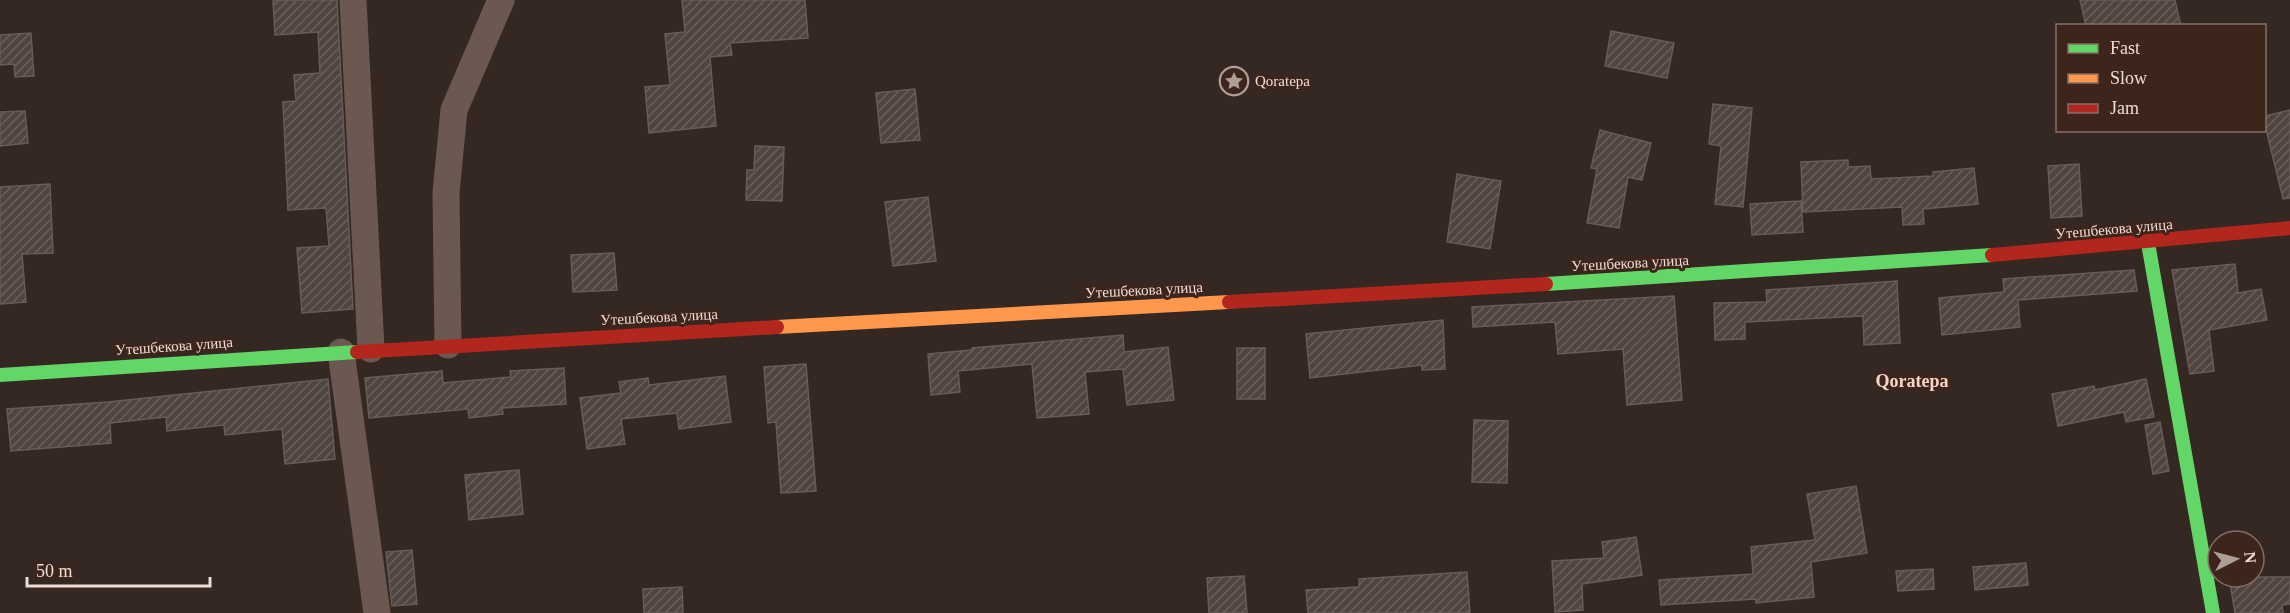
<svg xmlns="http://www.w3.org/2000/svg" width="2290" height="613" font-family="'Times New Roman',serif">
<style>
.building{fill:url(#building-hatch);stroke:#675c57;stroke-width:1.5}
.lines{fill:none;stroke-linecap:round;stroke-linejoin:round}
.street{stroke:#6b5851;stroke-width:27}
.fast{stroke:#63d668;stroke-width:14}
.slow{stroke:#ff974d;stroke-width:14}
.jam{stroke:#b3261e;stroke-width:14}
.labels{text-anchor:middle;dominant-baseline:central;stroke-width:6;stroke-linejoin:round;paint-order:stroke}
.poi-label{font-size:15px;fill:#eeddd6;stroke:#3d251b;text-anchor:start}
.street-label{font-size:15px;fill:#eeddd6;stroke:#3d251b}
.quarter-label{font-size:18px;font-weight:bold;fill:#f6d5c8;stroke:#3d251b}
</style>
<defs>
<pattern id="building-hatch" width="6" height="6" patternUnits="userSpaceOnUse" patternTransform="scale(1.5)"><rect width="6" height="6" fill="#4f4440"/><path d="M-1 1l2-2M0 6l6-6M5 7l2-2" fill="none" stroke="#695f5b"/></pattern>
</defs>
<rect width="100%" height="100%" fill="#352823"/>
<path class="building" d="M273 0H337L353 309 302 313 297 248 329 246 326 208 288 210 283 102 296 101 294 75 320 73 318 32 275 35Z
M682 0H805L808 38 730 43 732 55 710 57 716 126 649 133 645 87 670 85 665 34 685 32Z
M2080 0H2175L2181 26H2086Z
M1611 31 1674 43 1667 78 1605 66Z
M31 33 34 76 15 77 14 64 0 65V35Z
M915 89 920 140 881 143 876 93Z
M1713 104 1752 108 1743 207 1715 204 1721 146 1709 144Z
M2290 110V198L2283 199 2265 125V116Z
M25 111 28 143 0 146V112Z
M1600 130 1651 143 1642 180 1628 177 1619 228 1587 223 1597 169 1591 168Z
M755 146 784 147 782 201 746 200 747 170H754Z
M1848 160V167L1870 166 1871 179 1933 176V172L1974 168 1978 204 1923 209 1924 224 1903 225 1902 207 1803 212 1801 162Z
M2079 164 2082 216 2051 218 2048 166Z
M1457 174 1501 181 1490 249 1447 242Z
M50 184 53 253 22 254 26 302 0 304V187Z
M928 197 936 261 893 266 885 202Z
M1801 201 1803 232 1752 235 1750 204Z
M614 253 617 290 573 292 571 255Z
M2235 264 2238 293 2261 289 2267 320 2209 330 2214 371 2190 374 2172 270Z
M2134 270 2137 291 2018 300 2020 327 1942 335 1939 298 2004 292 2003 279Z
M1897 281 1900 343 1864 345 1863 316 1745 322V339L1715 340 1714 303 1767 302 1766 290Z
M1674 296 1682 400 1627 405 1623 349 1558 354 1555 322 1473 327 1472 307Z
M1443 320 1445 369 1422 370V365L1310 378 1306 334Z
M1123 335 1124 352 1168 347 1174 400 1127 405 1123 369 1085 372 1089 414 1037 418 1032 364 958 371 960 392 931 395 928 354 972 350V348Z
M1237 348H1265V399H1237Z
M806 364 816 491 781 493 776 422 768 423 764 367Z
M564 368 566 404 502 408 503 414 469 418 468 409 369 418 365 378 442 371 443 383 511 377 510 371Z
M725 376 731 422 679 429 677 413 621 419 625 444 587 449 580 398 621 393 619 382 648 378 649 385Z
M328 379 335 459 285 464 282 429 225 435 224 425 167 431 166 417 110 423 111 443 11 451 7 409 108 402Z
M2146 379 2154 417 2126 422 2124 412 2058 426 2052 394 2094 386 2095 390Z
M1474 420 1508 421 1507 483 1472 482Z
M2160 422 2169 471 2153 474 2145 425Z
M519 470 523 514 469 520 465 475Z
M1856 486 1867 553 1811 562 1814 597 1756 603V599L1661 605 1659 580 1753 574 1751 547 1815 540 1807 494Z
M1636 537 1642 575 1582 584 1583 610 1555 612 1552 561 1604 558 1602 542Z
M412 550 417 604 392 606 386 552Z
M2026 563 2028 585 1975 590 1973 567Z
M1933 569 1934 589 1898 591 1896 571Z
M1467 572 1470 613H1308L1306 590 1359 587V579Z
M1244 576 1247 613H1209L1207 578Z
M2229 577H2290V604L2282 605 2283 613H2235Z
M682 587 683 613H644L643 589Z"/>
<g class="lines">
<path class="street" d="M353 0 371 349
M448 345 446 193 454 110 501 0
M341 352 377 613"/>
<path class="fast" d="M2148 243 2213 613
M1546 284 1992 255
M0 375 357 352"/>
<path class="slow" d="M777 327 1229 302"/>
<path class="jam" d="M1992 255 2290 228
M1229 302 1546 284
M357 352 777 327"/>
</g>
<defs>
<g id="sight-ring" transform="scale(1.5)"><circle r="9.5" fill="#3d251b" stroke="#ad9e97" stroke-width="1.5"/><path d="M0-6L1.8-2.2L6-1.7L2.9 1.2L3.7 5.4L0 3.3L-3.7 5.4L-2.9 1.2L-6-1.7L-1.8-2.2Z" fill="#ad9e97"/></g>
</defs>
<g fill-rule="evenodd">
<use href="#sight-ring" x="1234" y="81"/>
</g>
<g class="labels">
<g class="poi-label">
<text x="1255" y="81">Qoratepa</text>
</g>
<g class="street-label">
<text transform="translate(2114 229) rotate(-5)">Утешбекова улица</text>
<text transform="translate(1630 263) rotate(-3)">Утешбекова улица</text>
<text transform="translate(1144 290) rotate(-3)">Утешбекова улица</text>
<text transform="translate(659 317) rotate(-3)">Утешбекова улица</text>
<text transform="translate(174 346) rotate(-4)">Утешбекова улица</text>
</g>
<g class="quarter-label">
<text x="1912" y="381">Qoratepa</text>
</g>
</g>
<rect x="2056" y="24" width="210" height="108" fill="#3d251b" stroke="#846f66" stroke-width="1.5"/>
<rect x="2068" y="44" width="30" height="9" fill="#63d668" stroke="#846f66" stroke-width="1.5"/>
<text x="2110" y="54" font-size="18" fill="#eeddd6">Fast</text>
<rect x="2068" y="74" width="30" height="9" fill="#ff974d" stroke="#846f66" stroke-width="1.5"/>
<text x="2110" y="84" font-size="18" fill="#eeddd6">Slow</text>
<rect x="2068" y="104" width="30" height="9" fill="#b3261e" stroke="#846f66" stroke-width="1.5"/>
<text x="2110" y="114" font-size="18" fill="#eeddd6">Jam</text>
<g transform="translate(2236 559) rotate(84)"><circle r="28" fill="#3d251b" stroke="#846f66" stroke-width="1.5"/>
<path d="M0-4.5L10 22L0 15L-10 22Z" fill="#ad9e97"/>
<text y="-9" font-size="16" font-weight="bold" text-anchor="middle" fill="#eeddd6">N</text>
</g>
<path d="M27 577v9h183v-9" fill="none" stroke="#eeddd6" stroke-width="3"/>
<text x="36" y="577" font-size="18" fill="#eeddd6" stroke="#3d251b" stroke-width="4.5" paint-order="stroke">50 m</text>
</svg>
